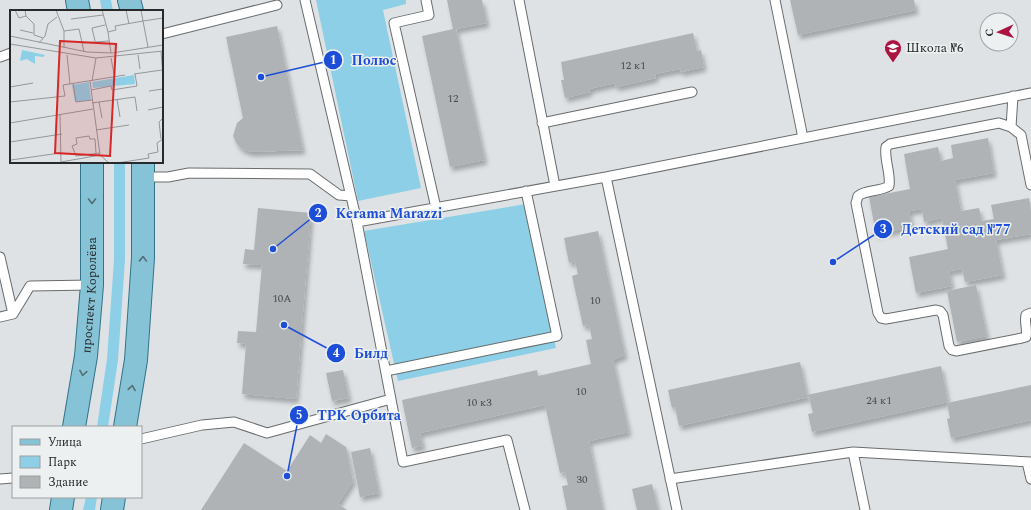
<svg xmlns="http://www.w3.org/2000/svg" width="1031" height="510" font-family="Spectral,serif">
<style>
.green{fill:#8ccfe7}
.building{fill:#afb3b5;filter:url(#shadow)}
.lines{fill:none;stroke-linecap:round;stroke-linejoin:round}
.service-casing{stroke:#696c6d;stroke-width:11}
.primary-casing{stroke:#317388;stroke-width:24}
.service{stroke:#fff;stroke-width:9}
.primary{stroke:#86c3d6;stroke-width:22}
.oneway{stroke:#526e77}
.labels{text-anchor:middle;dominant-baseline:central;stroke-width:3;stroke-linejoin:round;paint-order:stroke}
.number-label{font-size:11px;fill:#4a4c4d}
.poi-label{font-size:13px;fill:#28292a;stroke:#ecf0f1;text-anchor:start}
.street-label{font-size:13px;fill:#28292a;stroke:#ecf0f1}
.inset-road{fill:none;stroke:#95989a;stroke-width:1}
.view{fill:#d62828;fill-opacity:0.15;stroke:#d62828;stroke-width:2}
.inset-edge{fill:none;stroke:#28292a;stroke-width:2}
.leader{fill:none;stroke:#1d4ed8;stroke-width:1.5}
.callout-dot{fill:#1d4ed8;stroke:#ecf0f1;stroke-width:1.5}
.mark-label{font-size:12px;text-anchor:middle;font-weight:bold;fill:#fff}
.callout-label{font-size:14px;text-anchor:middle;font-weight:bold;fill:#1d4ed8;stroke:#ecf0f1;stroke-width:3;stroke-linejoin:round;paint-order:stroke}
</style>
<defs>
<filter id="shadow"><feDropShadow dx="2.5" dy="4.5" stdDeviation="2" flood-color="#0004"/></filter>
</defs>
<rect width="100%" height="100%" fill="#dee2e4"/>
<path class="green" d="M100 0H111L113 11H102Z
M316 0H406V4L383 10 421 188 358 201Z
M114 162H125V260L118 360 108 427H97L107 359 114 260Z
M526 204 556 348 398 381 364 231Z
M86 497H97L95 510H83Z"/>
<path class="building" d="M447 0H482L487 23 456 29 485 160 450 167 422 36 453 29Z
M790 0H914L916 10 798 35Z
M277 26 303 150 251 152 242 149 237 144 233 136 237 123 243 118 226 37Z
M693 33 697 51 701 50 704 67 681 72 680 69 655 74 656 78 616 87 615 83 589 89 590 92 565 98 561 80H564L561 62Z
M988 138 994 173 955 180 961 211 979 208 982 221 994 219 991 205 1029 198 1031 211V234L996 240 1003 275 965 282 962 269 949 271 952 286 916 293 909 257 948 249 942 218 924 222 922 209 909 211 912 227 876 234 869 197 910 189 904 154 938 147 941 161 953 158 951 145Z
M258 208 311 213 296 399 242 394 246 344 237 343 238 331 256 332 262 265 243 264 245 249 254 250Z
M598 231 625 355 613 360 629 432 589 441 603 510H567L562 486 568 485 565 472 560 473 545 405 420 433 423 446 412 448 402 400 537 370 538 376 591 364 586 340 592 339 589 325 583 326 572 276 578 274 575 261 569 263 564 238Z
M976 285 987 336 957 342 947 291Z
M800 362 807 395 941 366 948 402 812 432 808 414 813 413 809 397 679 426 675 407 672 408 668 390Z
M343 370 349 398 332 401 326 373Z
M1031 385V420L951 438 947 419 950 418 947 403Z
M326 434 346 447 353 481 338 504 347 510H201L244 443 287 471 310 435 321 443Z
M370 448 379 493 360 497 351 452Z
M652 484 658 510H637L632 489Z"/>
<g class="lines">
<g class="service-casing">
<path id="service" d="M305 0 357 222 403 462 507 440 525 510
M426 0 429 15 394 23 436 208
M519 0 555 186
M775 0 803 138
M162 34 277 5
M0 57 11 53
M542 123 692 92
M1011 127 1013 96
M143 177H168L189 173 310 174 339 195 351 196
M606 177 677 510
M1031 185 1021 135 1011 127 999 123 890 144 886 147C884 160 891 173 889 186 880 192 867 189 858 196L856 203 878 313 881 318 886 319 936 310 940 311 943 315 949 346 952 350 956 351 1022 338 1026 337C1028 330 1024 322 1026 315L1031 313
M357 222 606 177 1031 93
M0 257 13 314
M0 317 13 314 30 286 92 285
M386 371 557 336 526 191
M141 439 202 425 234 422 267 433 391 399
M853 452 865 510
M1027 462 1031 479
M0 479 13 478
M670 479 853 452 1031 462"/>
</g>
<g class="primary-casing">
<g id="primary">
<path d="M77 0 79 11"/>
<path d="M129 0 132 11"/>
<path id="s1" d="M74 427 86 356 92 285V162"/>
<path d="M125 427 136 360 143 258V162"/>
<path d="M61 510 63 497"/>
<path d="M112 510 114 497"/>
</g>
</g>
<use href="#service" class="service"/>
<use href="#primary" class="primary"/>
</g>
<defs><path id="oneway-chevron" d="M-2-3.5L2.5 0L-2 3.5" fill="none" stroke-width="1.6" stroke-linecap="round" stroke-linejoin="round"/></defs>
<g class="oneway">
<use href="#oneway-chevron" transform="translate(92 201) rotate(90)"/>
<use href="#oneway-chevron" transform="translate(143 259) rotate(-88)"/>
<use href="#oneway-chevron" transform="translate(83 373) rotate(99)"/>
<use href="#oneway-chevron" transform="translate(132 388) rotate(-81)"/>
</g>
<defs>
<g id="school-pin" transform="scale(0.9)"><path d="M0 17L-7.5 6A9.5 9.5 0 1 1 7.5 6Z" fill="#aa1440" stroke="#ecf0f1"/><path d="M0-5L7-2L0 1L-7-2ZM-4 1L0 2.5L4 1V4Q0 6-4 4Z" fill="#fff"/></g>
</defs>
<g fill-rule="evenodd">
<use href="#school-pin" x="893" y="48"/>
</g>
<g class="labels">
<g class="number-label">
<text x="633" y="65">12 к1</text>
<text x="453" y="98">12</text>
<text x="282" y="298">10А</text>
<text x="595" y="300">10</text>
<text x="581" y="391">10</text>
<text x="879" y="400">24 к1</text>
<text x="479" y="402">10 к3</text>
<text x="582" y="479">30</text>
</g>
<g class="poi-label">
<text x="906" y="48">Школа №6</text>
</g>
<g class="street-label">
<text stroke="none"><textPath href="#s1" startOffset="133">проспект Королёва</textPath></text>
</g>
</g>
<g transform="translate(10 10)">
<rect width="153" height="153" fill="#dee2e4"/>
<path d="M12 40 35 45 33 47 25 46V54L17 49 10 51ZM124 65 125 74 83 78 82 72ZM79 72 81 90 65 92 62 75Z" fill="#8ccfe7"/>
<path class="inset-road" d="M5 0 9 8 16 6M15 0 16 6 24 14V25L33 28M46 0 54 21 69 19 74 42M92 0 98 22 106 20 105 16 133 11 131 0M116 0 119 14M61 9 93 5M10 20 23 23M54 21V38M98 22 101 43M0 26 77 42 102 43 153 35M85 31 82 18 95 15M29 33 35 26 38 14 47 7M72 33 99 31M0 34 86 48 153 41M138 37 133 11 153 8M151 41 153 67M57 45 60 74M128 45 130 59M101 48 104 64M124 64 152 60M80 71 90 145 99 153M82 71 86 48M63 73 66 92 82 90M0 77 23 73M81 80 101 76 102 80 127 76 125 64M139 81 153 79M107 89 110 107M0 92 55 86 53 75 115 65M89 92 92 108M82 93 125 87 127 101M138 100 153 97M50 104 51 153M0 113 83 99M86 120 119 115M151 129 149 112 153 108M0 132 52 124M86 143 85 129H80L79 126 66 128 67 134 62 136 66 146 90 143M1 150 50 143M51 152 90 145M107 153 139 148 138 144 148 142 147 133 153 129"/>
<path class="view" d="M50 31 106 34 100 146 45 143Z"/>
<rect width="153" height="153" class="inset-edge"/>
</g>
<path class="leader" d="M261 77L333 60M273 249L318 213M833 262L883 229M284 325L336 353M287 476L299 415"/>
<g class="callout-dot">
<circle cx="261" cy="77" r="4"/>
<circle cx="273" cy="249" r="4"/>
<circle cx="833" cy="262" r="4"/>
<circle cx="284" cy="325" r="4"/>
<circle cx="287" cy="476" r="4"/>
<circle cx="333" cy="60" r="10"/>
<circle cx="318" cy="213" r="10"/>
<circle cx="883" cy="229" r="10"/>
<circle cx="336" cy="353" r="10"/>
<circle cx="299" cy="415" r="10"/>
</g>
<g class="mark-label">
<text x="333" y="64">1</text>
<text x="318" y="217">2</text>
<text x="883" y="233">3</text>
<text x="336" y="357">4</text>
<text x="299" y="419">5</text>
</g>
<g class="callout-label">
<text x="374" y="65">Полюс</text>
<text x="389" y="218">Kerama Marazzi</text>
<text x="956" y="234">Детский сад №77</text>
<text x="371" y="358">Билд</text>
<text x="359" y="420">ТРК Орбита</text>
</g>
<rect x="12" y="426" width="130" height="72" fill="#ecf0f1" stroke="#9ea0a1"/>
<rect x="20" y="439" width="20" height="6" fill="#86c3d6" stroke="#9ea0a1"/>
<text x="48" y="446" font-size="12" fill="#28292a">Улица</text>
<rect x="20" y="456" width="20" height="12" fill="#8ccfe7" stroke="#9ea0a1"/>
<text x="48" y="466" font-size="12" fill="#28292a">Парк</text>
<rect x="20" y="476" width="20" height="12" fill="#afb3b5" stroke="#9ea0a1"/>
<text x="48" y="486" font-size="12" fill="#28292a">Здание</text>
<g transform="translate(999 32) rotate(267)"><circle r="19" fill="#ecf0f1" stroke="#9ea0a1"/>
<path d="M0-3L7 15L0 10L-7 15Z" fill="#aa1440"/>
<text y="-6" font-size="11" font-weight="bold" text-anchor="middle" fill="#28292a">С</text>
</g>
</svg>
